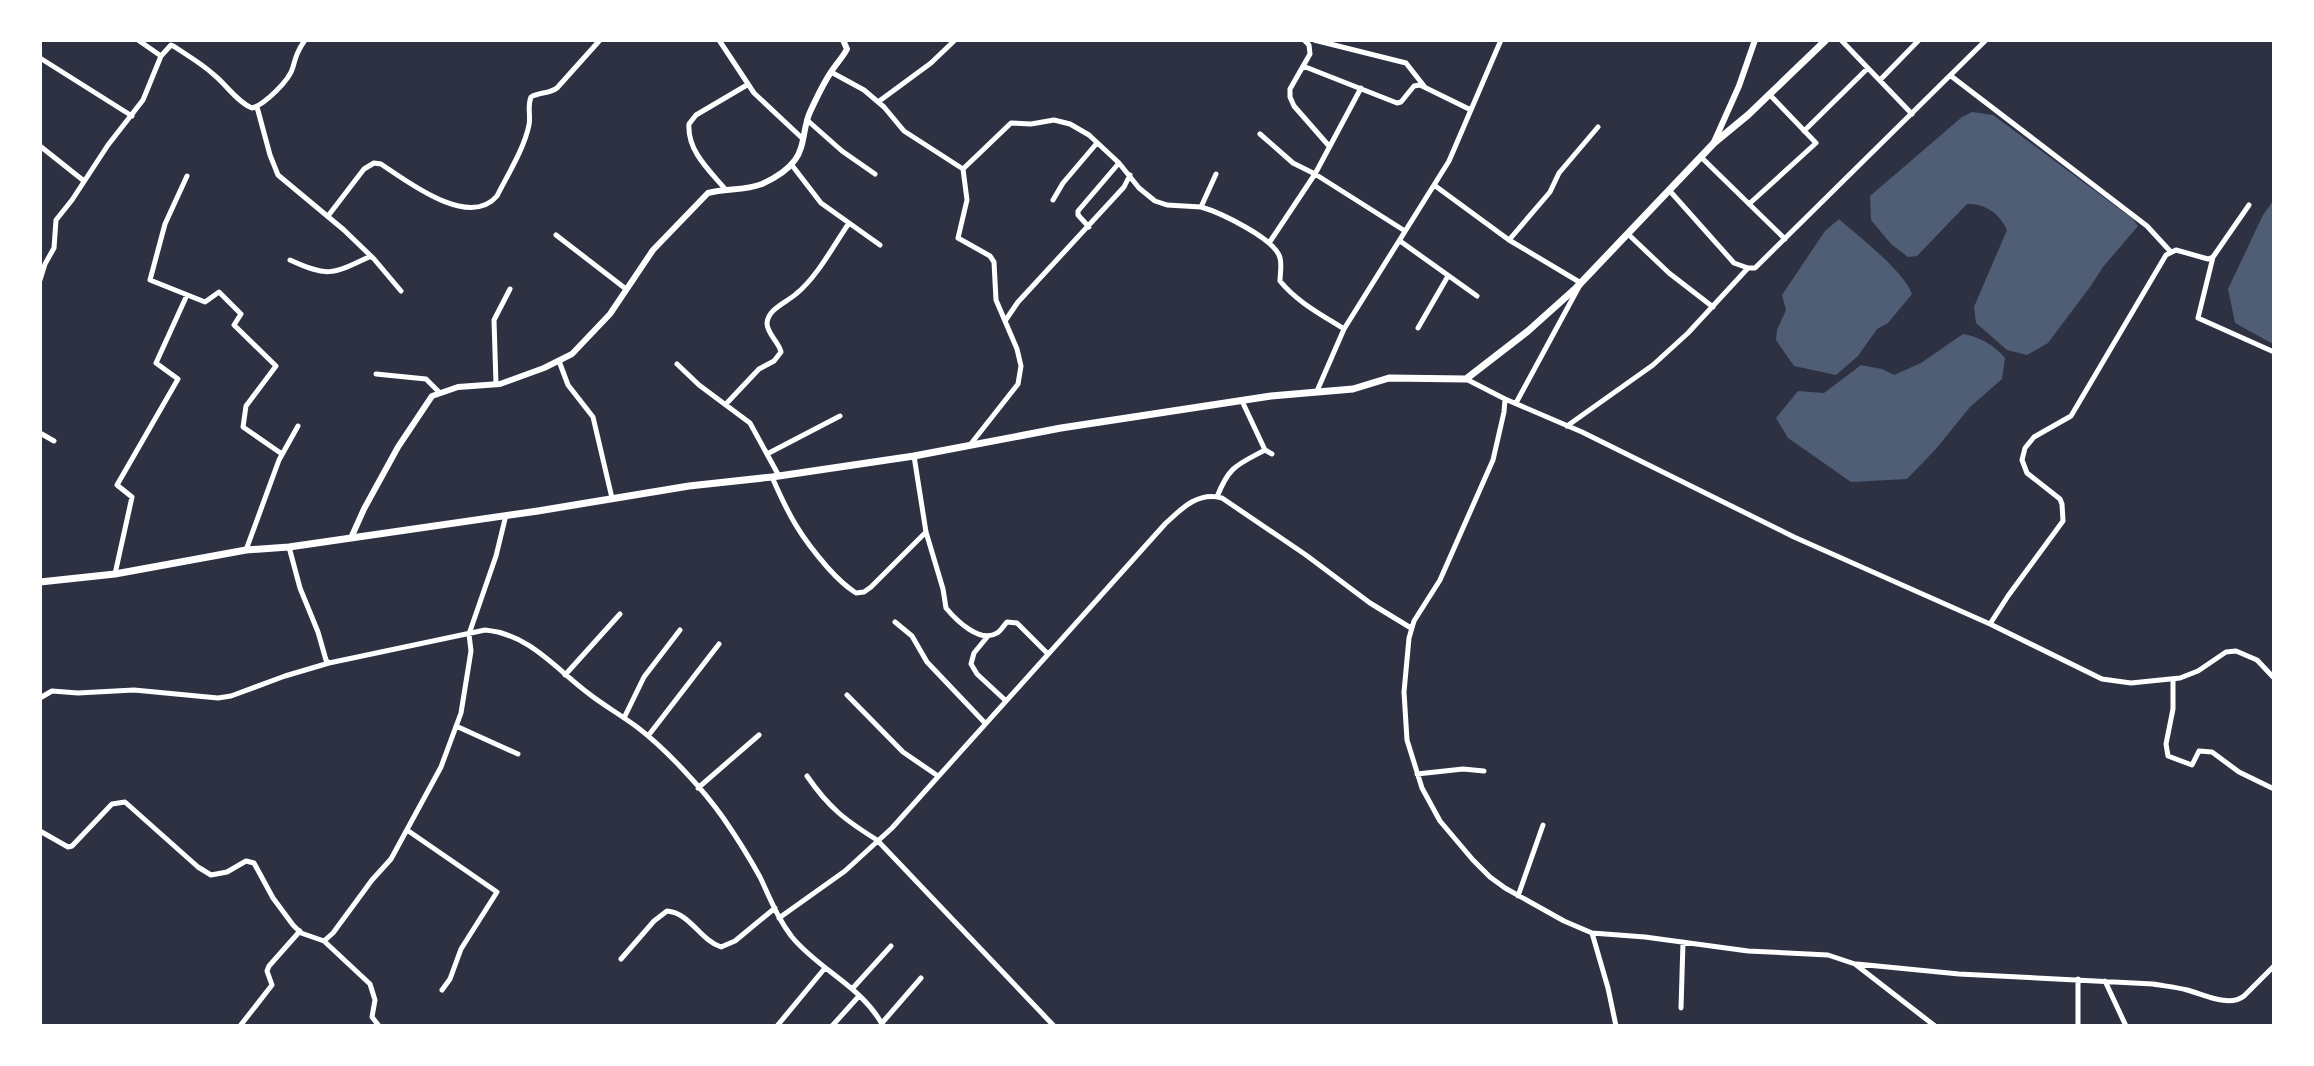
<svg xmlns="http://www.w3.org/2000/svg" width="2314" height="1066" font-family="'Noto Sans',sans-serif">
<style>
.water{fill:#4f5d75}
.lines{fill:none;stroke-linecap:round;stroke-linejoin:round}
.minor{stroke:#fff;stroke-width:5}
.tertiary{stroke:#fff;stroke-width:6}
.secondary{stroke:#fff;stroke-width:7}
</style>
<rect width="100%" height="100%" fill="#2d3142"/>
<path class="water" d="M1972 112 1993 115 2133 219 2138 226 2103 267 2090 287 2048 343 2027 355 2007 350 1976 323 1974 307 2007 230C2000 214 1985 203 1967 204L1917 256 1908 257 1891 244 1871 220 1870 196 1962 117Z
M2273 201V344L2235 323 2228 289 2263 215Z
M1839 219C1859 237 1903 270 1912 294L1888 323 1877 329 1858 356 1836 375 1794 366 1776 340 1777 330 1786 310 1782 295 1825 231Z
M1963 334C1980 337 1994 345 2005 358L2002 379 1970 407 1935 450 1907 479 1851 482 1788 438 1776 418 1798 391 1824 393 1861 365 1882 369 1894 375 1921 363Z"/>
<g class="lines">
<path class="minor" d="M138 40 161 56
M719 40 754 93 802 138
M1304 40 1309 45 1310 54 1290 89V97L1294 106 1329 146
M1314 40 1406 63 1424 86
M1841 40 1912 114
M40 58 132 116
M1303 66 1397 103 1401 102 1414 86 1420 85 1471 110
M831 72 864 90 884 107 904 131 963 169 967 200 958 238 990 256 994 262 996 300 1017 349 1021 366 1018 384 970 445
M1951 76 2147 226 2170 251
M1880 80 1919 40
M878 102 931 63 955 40
M257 107 270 155 278 175 344 230 374 259 401 291
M807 120 842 151 875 174
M1804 131 1868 68
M1260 134 1293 163 1315 174 1405 231
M40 146 84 181
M1701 157 1785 239
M791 164 821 203 880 245
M963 169 1011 123 1031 124 1054 120 1070 124 1089 135 1119 163 1139 188 1155 201 1167 205 1201 207
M1216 174 1201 207C1219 212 1276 239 1280 258 1282 265 1280 274 1280 281 1297 302 1322 315 1344 329
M187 176 165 224 150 280 205 302 219 292 241 314 234 325 276 366 246 406 243 427 282 454
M1434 185 1509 240 1581 283 1516 403
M726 190C710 171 687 151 689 124L696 115 747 85
M1669 190 1734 263 1748 268H1755L1986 40
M1053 200 1063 183 1097 143
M1749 204 1816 143 1770 95
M328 216 364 169 374 163 381 164C408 182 469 229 497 196 508 174 524 149 529 125 531 116 527 107 531 97 539 92 549 94 557 88L600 40
M1089 227 1078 215V211L1119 163
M1628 234 1669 273 1713 307
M556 235 626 289
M1509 240 1550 192 1559 173 1598 127
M1400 241 1477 296
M1269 243 1315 174 1361 88
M2213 257 2198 318 2274 352
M290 260C329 278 333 274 371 256
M40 280 45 264 54 248 56 220 72 200 108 145 143 100 161 56 171 45 175 47C188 56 201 63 213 74 226 84 237 102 252 108 264 105 290 80 293 67 296 56 298 50 305 40
M1005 321 1018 302 1124 187 1130 175
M1418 328 1448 276
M559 361 568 385 593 417 612 498
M677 364 699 385 750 423 779 476
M376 374 426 379 440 393
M1466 379 1505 399 1582 432 1794 537 1990 624 2102 679 2131 683 2180 678 2198 671 2226 652 2236 651 2257 660 2274 678
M496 384 494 320 510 289
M1317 391 1344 329 1449 161 1501 40
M1505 399 1504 412 1493 460 1440 580 1414 621 1409 638 1404 692 1407 740 1422 788 1440 821 1473 860 1490 877 1505 888 1564 921 1592 933 1645 937 1748 951 1828 955 1855 964 1935 1026
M1242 401 1265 450 1272 454
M726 404 759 369 774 361 781 352C779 342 767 334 767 323 768 309 787 302 796 294 817 277 834 245 849 223
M1567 426 1653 365 1688 333 1748 268
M40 433 54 441
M767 454 840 416
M914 456 926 532 943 589 946 608C956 620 980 644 997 633 1001 631 1004 625 1007 622L1017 623 1047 653
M772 477C789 516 800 536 828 568 837 578 845 586 856 593L864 592 871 587 926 532
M1217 497C1229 466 1237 465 1265 450
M289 547 300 588 318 632 326 660 329 663 485 630C529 634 555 668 588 693 603 705 621 715 637 727 666 749 703 789 724 819 737 838 749 857 760 877 770 898 778 919 792 937 819 970 863 987 883 1026
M246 550 279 460 298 426
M115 574 132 497 117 485 178 379 156 363 187 295
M895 622 912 636 927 662 985 723
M1990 624 2008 596 2063 521 2062 504 2060 499 2027 473 2022 460 2025 448 2034 437 2071 416 2166 255 2176 250 2208 259 2213 257 2249 205
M988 636 974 653 971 664 977 674 1005 700
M565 675 620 614
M2173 679V709L2166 744 2168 756 2192 765 2199 751 2212 752 2239 772 2274 789
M847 695 903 752 938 776
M40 698 52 691 78 693 134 690 218 698 231 696 285 676 329 663
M624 718 644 677 680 630
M456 726 518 754
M648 736 719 644
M1417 774 1463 769 1484 771
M807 776C829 808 845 820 877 840L1054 1026
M698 788 759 735
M407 830 497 892 461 949 450 979 442 990
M40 831 68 847 72 846 112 804 125 802 198 867 211 875 227 872 246 861 254 863 273 898 293 925 301 933 324 941 370 984 375 1000 372 1017 379 1026
M1518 896 1543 825
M779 918 845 871 892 828 1165 524C1181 509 1198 491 1222 498L1306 555 1370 603 1411 628
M1592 933 1608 988 1616 1026
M324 941 333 933 372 880 391 859 441 767 461 713 471 651 469 634 496 556 506 515
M621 959 654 921 667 911C690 913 700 940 721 947L735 941 775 908
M1857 964 1959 974 2153 984C2164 986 2176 987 2187 990 2203 994 2229 1008 2244 996L2274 966
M2078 979V1026
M2105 981 2126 1026
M852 989 891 946
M1681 1008 1683 942
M882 1023 921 978
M240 1026 272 985 267 971 269 966 300 931
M777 1026 825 968
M832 1026 859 996"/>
<path class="tertiary" d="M1714 142 1739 86 1755 40
M351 538 364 509 398 447 432 396 458 387 500 384 544 368 572 354 610 314 653 250 708 193C726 188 744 191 762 184 773 179 787 171 795 160 805 147 803 127 810 112 816 99 823 84 831 72 836 64 843 57 847 49L843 40"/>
<path class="secondary" d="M40 582 115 574 246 550 289 547 538 511 689 486 772 477 914 456 1061 428 1271 396 1353 389 1389 378 1466 379 1528 331 1576 288 1714 143 1748 115 1826 40"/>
</g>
<rect width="2314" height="1066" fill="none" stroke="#ffffff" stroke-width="84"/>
</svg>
